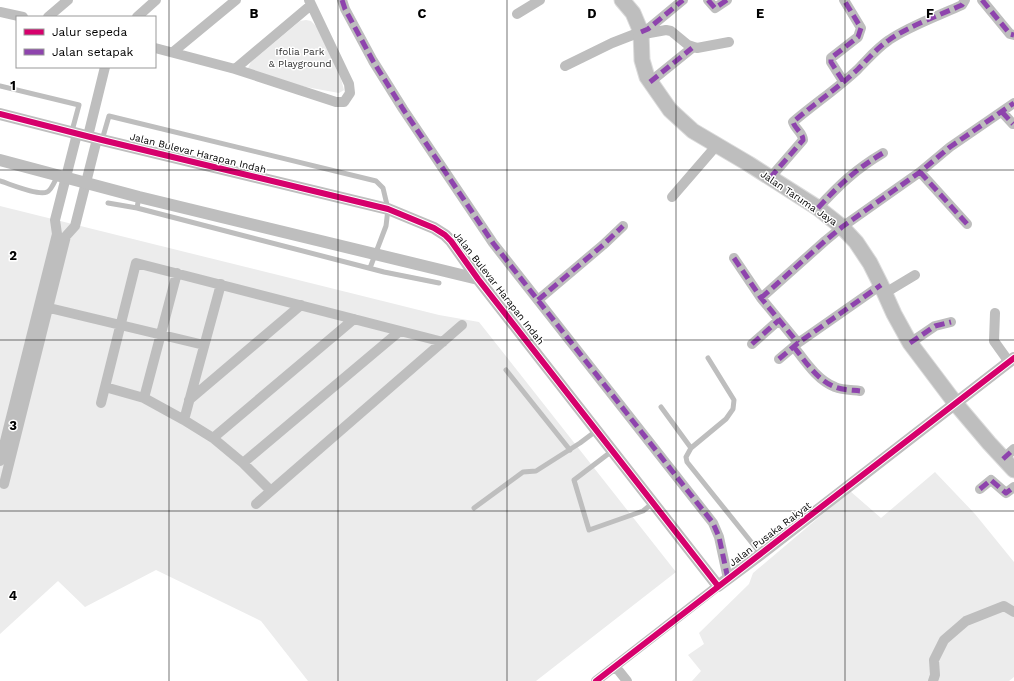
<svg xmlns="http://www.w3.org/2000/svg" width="1014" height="681" font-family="'Work Sans',sans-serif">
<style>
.green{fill:#ececec}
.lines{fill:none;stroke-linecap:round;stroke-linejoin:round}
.primary-casing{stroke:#dbdbdb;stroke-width:17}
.service{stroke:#bebebe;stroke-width:5}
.minor{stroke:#bebebe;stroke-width:10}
.tertiary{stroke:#bebebe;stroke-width:12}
.primary{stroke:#bebebe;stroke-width:15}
.quiet{stroke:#8e44ad;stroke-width:5;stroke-dasharray:10 5;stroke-linecap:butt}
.cycleway-casing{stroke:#fff;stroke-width:8}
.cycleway{stroke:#d6006c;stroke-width:6}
.grid{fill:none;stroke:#000;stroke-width:1;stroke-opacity:0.55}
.labels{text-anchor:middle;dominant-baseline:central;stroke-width:3;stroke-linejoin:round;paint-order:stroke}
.park-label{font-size:10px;fill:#333;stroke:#fff}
.street-label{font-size:10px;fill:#000;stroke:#fff}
.grid-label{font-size:13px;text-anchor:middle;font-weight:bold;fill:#000;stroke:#fff;stroke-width:3;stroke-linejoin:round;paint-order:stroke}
</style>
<rect width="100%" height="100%" fill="#fff"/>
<path class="green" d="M306 20 311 21 317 27 341 79 344 90 339 93 306 87 267 76 251 72 248 68 251 62 300 21Z
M0 206 439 315 479 322 676 572 536 681H308L261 621 156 570 85 607 58 581 0 634Z
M935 472 975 514 1014 562V677L1009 681H692L701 671 688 655 704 644 699 633 749 584 753 573 850 491 881 518Z"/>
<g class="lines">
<g class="primary-casing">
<path id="primary" d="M622 0 633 13 641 32 642 60 647 77 670 110 693 131 749 164 818 208 842 227 856 242 870 263 881 285 894 314 910 343 956 404 989 443 1014 470"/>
</g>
<path class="service" d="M0 86 79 105 72 131
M102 140 109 116 376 181 383 188 388 209 386 226 370 268
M0 181C10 184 38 196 47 192 52 190 55 180 58 175
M139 197 137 208 384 272 439 283
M108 203 137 208
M708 358 734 400 733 409 726 419 691 448 686 457 687 462 760 553
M506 370 570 450
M661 407 691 448
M612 451 574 480 589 530 643 511 653 503
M474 508 523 472 536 471 580 443 596 431"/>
<path class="minor" d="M342 0 345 9 373 61 403 109 493 243 713 523 719 537 728 579
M708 0 715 8 727 0
M982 0 1010 34 1014 35
M0 12 23 17
M517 14 540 0
M48 17 68 0
M137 17 156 0
M644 34 666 30 671 31 688 45 697 48 729 42
M155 48 235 69 336 102H344L350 93 349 84 309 0
M173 52 236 0
M565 66 612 43 648 29 683 0
M235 69 311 5
M843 81 831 62V58L858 37 861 28 844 0
M650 82 692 48
M1002 112 1013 124
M88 136 105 67
M920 172 967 224
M770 178 803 140C803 133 795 129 793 122 814 104 838 88 858 69 868 59 877 48 889 40 909 26 940 15 962 5L965 0
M672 197 717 145
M818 208C839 185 856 169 883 153
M734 258 761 298 798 343
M885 293 915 275
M761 298 825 241 842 227 920 172 950 147 1014 103
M538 300 603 245 623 226
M41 306 204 345
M995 313 994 341 1009 362
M910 343 935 326 951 322
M752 344 779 320
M794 347C805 361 817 380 835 387 842 390 852 390 860 391
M779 359 798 343 881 285
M105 387 144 398 184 420 213 438 243 463 271 491
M144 398 177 273
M189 400 301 305
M101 403 136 263 443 342
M184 420 221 284
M213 438 354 319
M1003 459 1014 449
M0 461 57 234 55 220 77 134
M243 463 400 331
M4 484 66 236 75 226 97 139
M980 489 991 480 1006 493 1014 487
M256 504 462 325
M615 666 627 681
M596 681 718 586
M933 681 935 675 934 660 944 640 966 621 1004 606 1014 612"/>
<path class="tertiary" d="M0 114 102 140 388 209 434 228 445 235 451 241 478 279 718 586 761 554 1014 358
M0 160 139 197 478 279"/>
<use href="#primary" class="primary"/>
<path class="quiet" d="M342 0 345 9 373 61 403 109 493 243 713 523 719 537 728 579
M708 0 715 8 727 0
M982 0 1010 34 1014 35
M641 32 648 29 683 0
M843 81 831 62V58L858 37 861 28 844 0
M650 82 692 48
M1002 112 1013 124
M920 172 967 224
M770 178 803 140C803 133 795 129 793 122 814 104 838 88 858 69 868 59 877 48 889 40 909 26 940 15 962 5L965 0
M818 208C839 185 856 169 883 153
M734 258 761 298 798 343
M761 298 825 241 842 227 920 172 950 147 1014 103
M538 300 603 245 623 226
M910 343 935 326 951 322
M752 344 779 320
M794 347C805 361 817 380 835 387 842 390 852 390 860 391
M779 359 798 343 881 285
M1003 459 1014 449
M980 489 991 480 1006 493 1014 487"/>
<g class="cycleway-casing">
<path id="cycleway" d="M0 114 102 140 388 209 434 228 445 235 451 241 478 279 718 586
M596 681 1014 358"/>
</g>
<use href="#cycleway" class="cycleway"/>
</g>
<path class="grid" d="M169 0V681M338 0V681M507 0V681M676 0V681M845 0V681M0 170H1014M0 340H1014M0 511H1014"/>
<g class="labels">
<g class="park-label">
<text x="300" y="51">Ifolia Park<tspan x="300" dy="12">&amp; Playground</tspan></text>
</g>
<g class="street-label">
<text transform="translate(198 153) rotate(14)">Jalan Bulevar Harapan Indah</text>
<text transform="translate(799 198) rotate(34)">Jalan Taruma Jaya</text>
<text transform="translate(499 288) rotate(52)">Jalan Bulevar Harapan Indah</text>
<text transform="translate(770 534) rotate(-37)">Jalan Pusaka Rakyat</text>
</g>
</g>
<g class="grid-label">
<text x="254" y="18">B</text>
<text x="422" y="18">C</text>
<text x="592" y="18">D</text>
<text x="760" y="18">E</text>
<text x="930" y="18">F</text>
<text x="13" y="90">1</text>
<text x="13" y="260">2</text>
<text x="13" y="430">3</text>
<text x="13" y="600">4</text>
</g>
<rect x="16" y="16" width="140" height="52" fill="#ffffff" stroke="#999999"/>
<rect x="24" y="29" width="20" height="6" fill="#d6006c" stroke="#999999"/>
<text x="52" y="36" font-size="12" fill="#000000">Jalur sepeda</text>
<rect x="24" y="49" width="20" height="6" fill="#8e44ad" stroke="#999999"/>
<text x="52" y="56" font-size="12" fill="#000000">Jalan setapak</text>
</svg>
